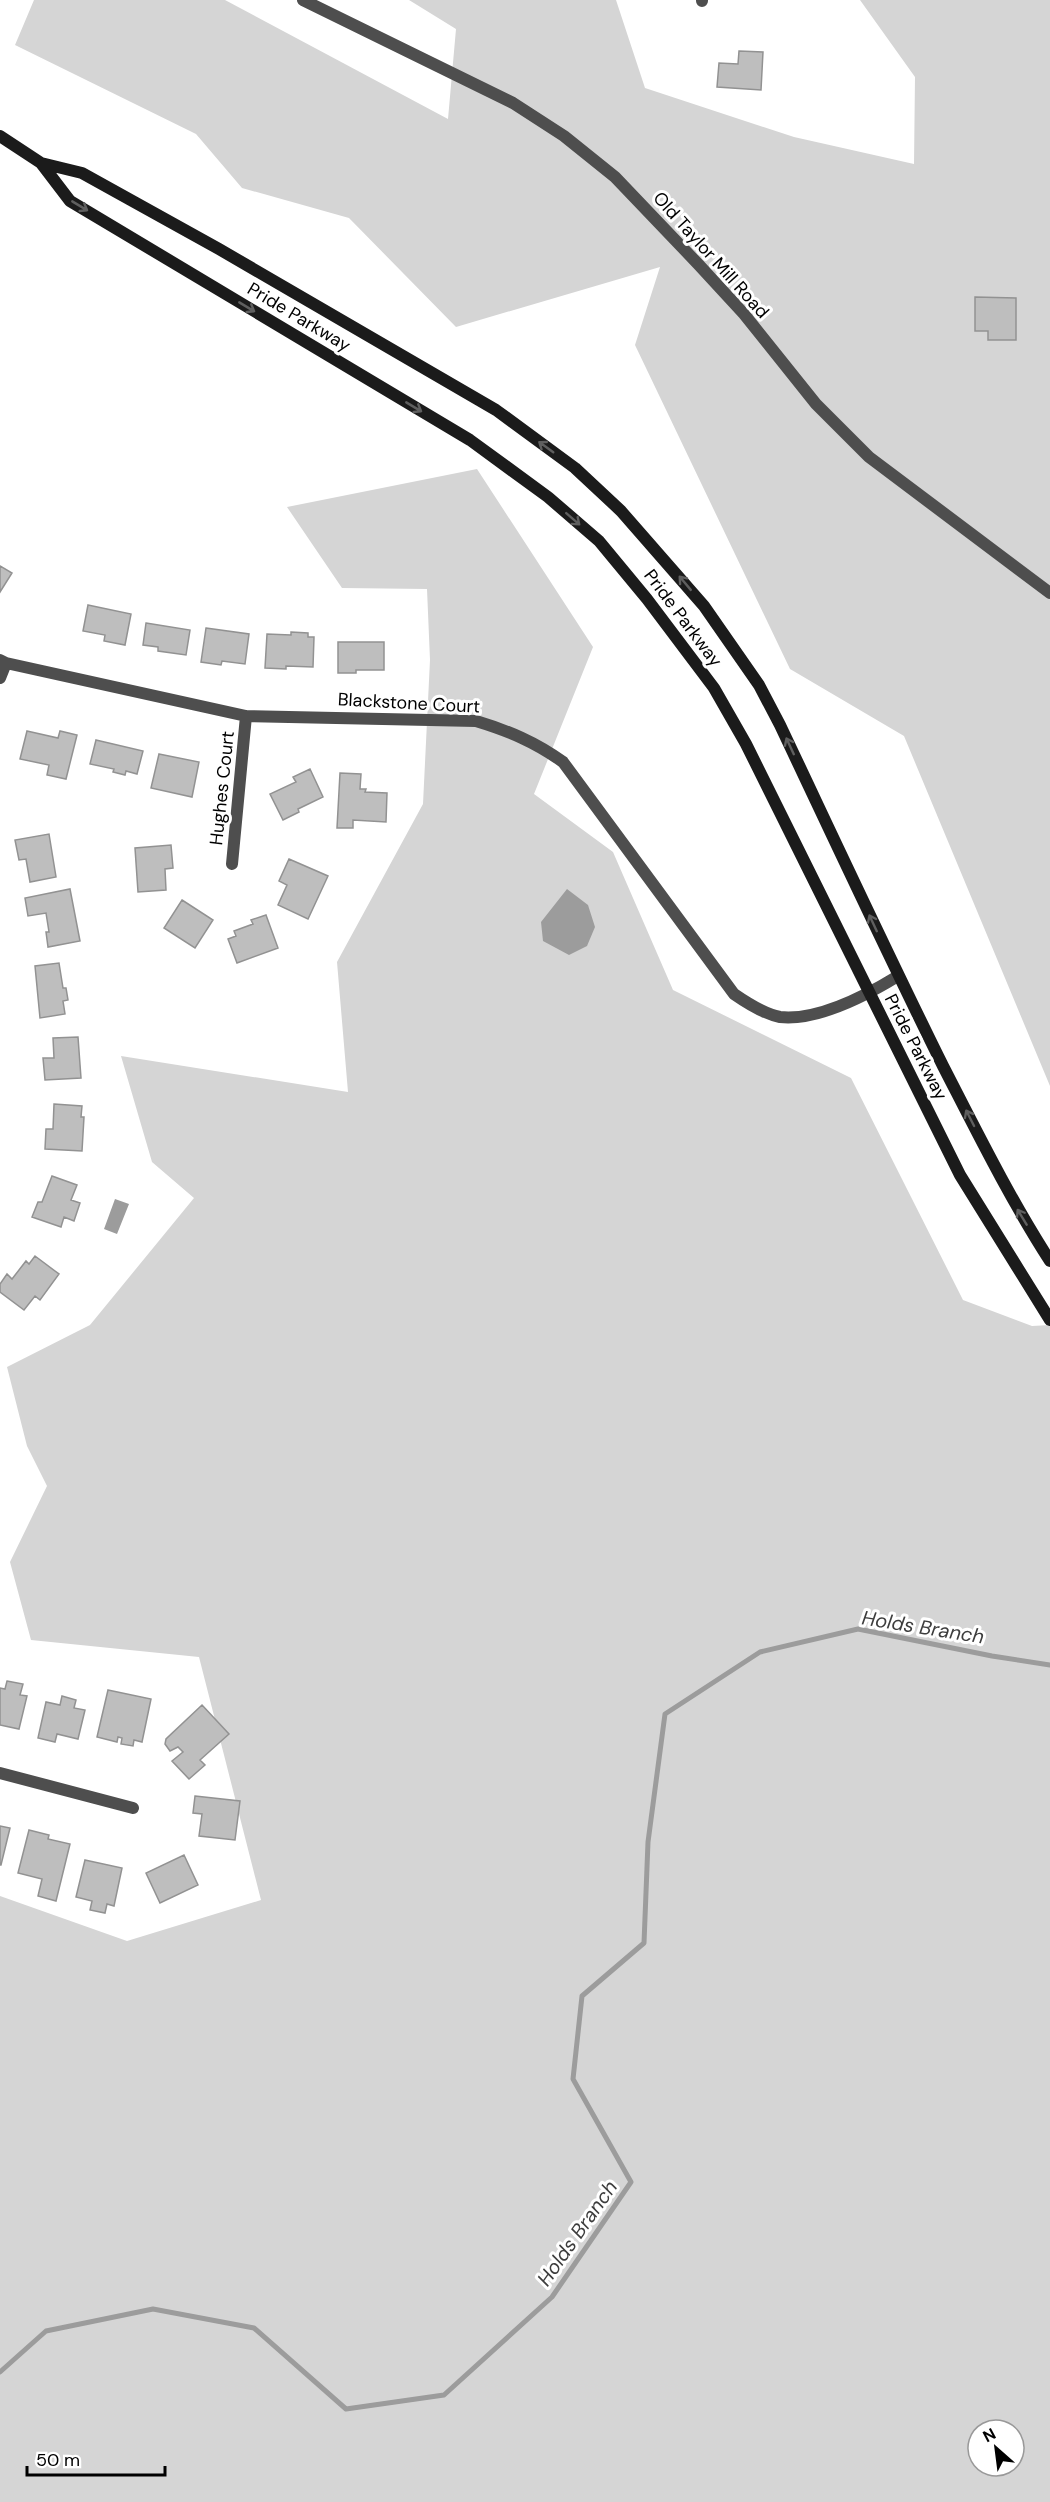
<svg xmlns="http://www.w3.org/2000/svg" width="1050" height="2502" font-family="'DM Sans',sans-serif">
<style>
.green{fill:#d5d5d5;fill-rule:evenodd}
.water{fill:#9c9c9c}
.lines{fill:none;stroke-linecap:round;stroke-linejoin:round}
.stream{stroke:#9c9c9c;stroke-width:5}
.building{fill:#bebebe;stroke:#929292;stroke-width:1.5}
.street{stroke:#4e4e4e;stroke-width:12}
.secondary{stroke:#1b1b1b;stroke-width:12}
.oneway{stroke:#5f5f5f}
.labels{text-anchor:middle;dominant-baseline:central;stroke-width:6;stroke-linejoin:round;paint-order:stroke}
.street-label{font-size:18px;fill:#000;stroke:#fff}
.water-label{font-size:20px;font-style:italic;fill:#3d3d3d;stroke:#fff}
</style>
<rect width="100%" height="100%" fill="#fff"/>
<path class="green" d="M34 0H225L448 119 456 29 409 0H616L645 88 794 137 914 164 915 77 860 0H1050V1086L904 736 790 669 635 345 660 267 456 327 349 218 242 188 196 134 15 45Z
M477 469 593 647 534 794 613 852 673 990 851 1078 963 1300 1032 1326 1050 1325V2502H0V1896L127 1941 261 1900 199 1657 31 1640 10 1562 47 1486 27 1446 7 1367 90 1325 194 1198 152 1162 121 1056 348 1092 337 962 423 804 430 660 427 589 342 588 287 507ZM978 2430H1014V2466H978Z"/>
<path class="water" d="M567 889 588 905 595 927 587 946 569 955 543 941 541 922Z
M115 1199 129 1204 117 1234 104 1229Z"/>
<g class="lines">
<path class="stream" d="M0 2372 46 2331 153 2309 254 2328 346 2409 444 2395 552 2297 631 2182 573 2079 582 1996 644 1943 648 1842 665 1714 760 1652 858 1629 992 1656 1050 1665"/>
</g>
<path class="building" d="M739 51 763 52 761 90 717 87 719 63 738 64Z
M975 297 1016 298V340H988V331H975Z
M0 566 12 573 0 592Z
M88 605 131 614 125 645 104 641 105 635 83 631Z
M146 623 190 630 186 655 158 651V647L143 645Z
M206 628 249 634 245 664 222 661 221 665 201 662Z
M291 632 308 633V637H314L313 667 286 666V669L265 668 267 634 291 635Z
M338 642H384V670H356V673H338Z
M27 731 58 738 60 731 77 735 66 779 47 775 49 765 20 759Z
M96 740 143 751 137 774 126 771 125 775 113 772 114 769 90 764Z
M159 754 199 762 192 797 151 788Z
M310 769 323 797 298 809 299 812 283 820 270 794 296 782 293 777Z
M340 773 361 774 360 789H366L365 792 387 793 386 822 353 820V828H337Z
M49 834 56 877 30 882 26 859 19 860 15 840Z
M171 845 173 868 165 869 166 890 138 892 135 848Z
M289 859 328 876 308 919 278 905 287 885 279 881Z
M70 889 80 941 48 947 46 932H49L46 913 28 916 25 898Z
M182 900 213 920 195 948 164 928Z
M266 915 278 948 237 963 228 939 236 936 234 931 253 924 251 920Z
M59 963 63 988H66L68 1000 63 1001 65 1014 40 1018 35 966Z
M78 1037 81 1078 45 1080 43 1058H54L53 1038Z
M54 1104 82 1106 81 1117H84L82 1151 45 1149 46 1129H53Z
M52 1176 77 1185 71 1200 80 1203 74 1221 64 1217 61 1227 32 1217 38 1202H42Z
M35 1256 59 1274 40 1300 35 1296 24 1310 0 1292V1284L7 1274 12 1279 26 1261 29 1264Z
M7 1681 23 1684 20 1695 27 1696 19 1729 0 1725V1688L5 1689Z
M108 1690 151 1699 142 1742 134 1740 133 1746 121 1744 122 1738 118 1737 117 1742 97 1737Z
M62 1696 76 1700 74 1708 85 1710 78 1739 57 1734 55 1742 38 1738 46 1702 60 1705Z
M202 1705 229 1734 200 1760 205 1765 189 1779 172 1761 183 1752 178 1747 170 1751 165 1744 166 1739Z
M195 1796 240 1801 235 1840 199 1836 202 1814 193 1813Z
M0 1826 10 1828 1 1865H0Z
M29 1830 49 1835 48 1839 70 1844 56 1901 38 1896 42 1879 18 1873Z
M184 1855 198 1885 160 1903 146 1873Z
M85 1860 122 1868 114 1906 107 1904 105 1913 90 1910 92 1901 76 1897Z"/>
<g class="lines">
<path class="street" d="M303 0 513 103 564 136 615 177 699 265 744 314 816 404 869 457 1050 593
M702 0V1
M0 660 6 663 246 716 476 721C509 731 535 742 563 762L734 994C747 1003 764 1014 780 1017 818 1021 867 995 898 976
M0 678 6 663
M232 864 246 716
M0 1773 133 1808"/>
<path class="secondary" d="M0 136 41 163 70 201 470 440 548 497 599 541 647 599 714 688 746 744 960 1175 1050 1320
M41 163 82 173 219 249 496 410 575 468 621 511 704 606 759 685 780 725C834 839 887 953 943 1066 977 1132 1010 1199 1050 1261"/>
</g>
<defs><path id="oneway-shaft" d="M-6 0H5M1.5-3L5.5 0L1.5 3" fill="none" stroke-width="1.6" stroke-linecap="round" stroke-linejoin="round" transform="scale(1.5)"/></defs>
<g class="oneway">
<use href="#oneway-shaft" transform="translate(80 206) rotate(31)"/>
<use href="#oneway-shaft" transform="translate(247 307) rotate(31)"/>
<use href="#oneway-shaft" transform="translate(414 407) rotate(31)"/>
<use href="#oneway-shaft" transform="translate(546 447) rotate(-144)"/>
<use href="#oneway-shaft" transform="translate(573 519) rotate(41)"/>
<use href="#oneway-shaft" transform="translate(685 583) rotate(-130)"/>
<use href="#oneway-shaft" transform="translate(790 746) rotate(-115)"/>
<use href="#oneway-shaft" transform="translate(873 923) rotate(-115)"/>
<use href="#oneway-shaft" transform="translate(970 1118) rotate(-117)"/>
<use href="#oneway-shaft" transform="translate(1022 1217) rotate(-121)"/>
</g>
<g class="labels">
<g class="street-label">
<text transform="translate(711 255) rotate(48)">Old Taylor Mill Road</text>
<text transform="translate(299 317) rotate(31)">Pride Parkway</text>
<text transform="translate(683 618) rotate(53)">Pride Parkway</text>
<text transform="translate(409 703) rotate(3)">Blackstone Court</text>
<text transform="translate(222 788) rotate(-84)">Hughes Court</text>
<text transform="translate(916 1047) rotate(63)">Pride Parkway</text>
</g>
<g class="water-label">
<text transform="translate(923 1627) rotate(9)">Holds Branch</text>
<text transform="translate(577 2233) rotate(-55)">Holds Branch</text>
</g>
</g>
<g transform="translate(996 2448) rotate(332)"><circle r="28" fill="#ffffff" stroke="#999999" stroke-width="1.5"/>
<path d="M0-4.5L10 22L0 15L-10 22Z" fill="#000000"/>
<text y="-9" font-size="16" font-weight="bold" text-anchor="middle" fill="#000000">N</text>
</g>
<path d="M27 2466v9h138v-9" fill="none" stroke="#000000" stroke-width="3"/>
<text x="36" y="2466" font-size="18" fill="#000000" stroke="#ffffff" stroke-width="4.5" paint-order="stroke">50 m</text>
</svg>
